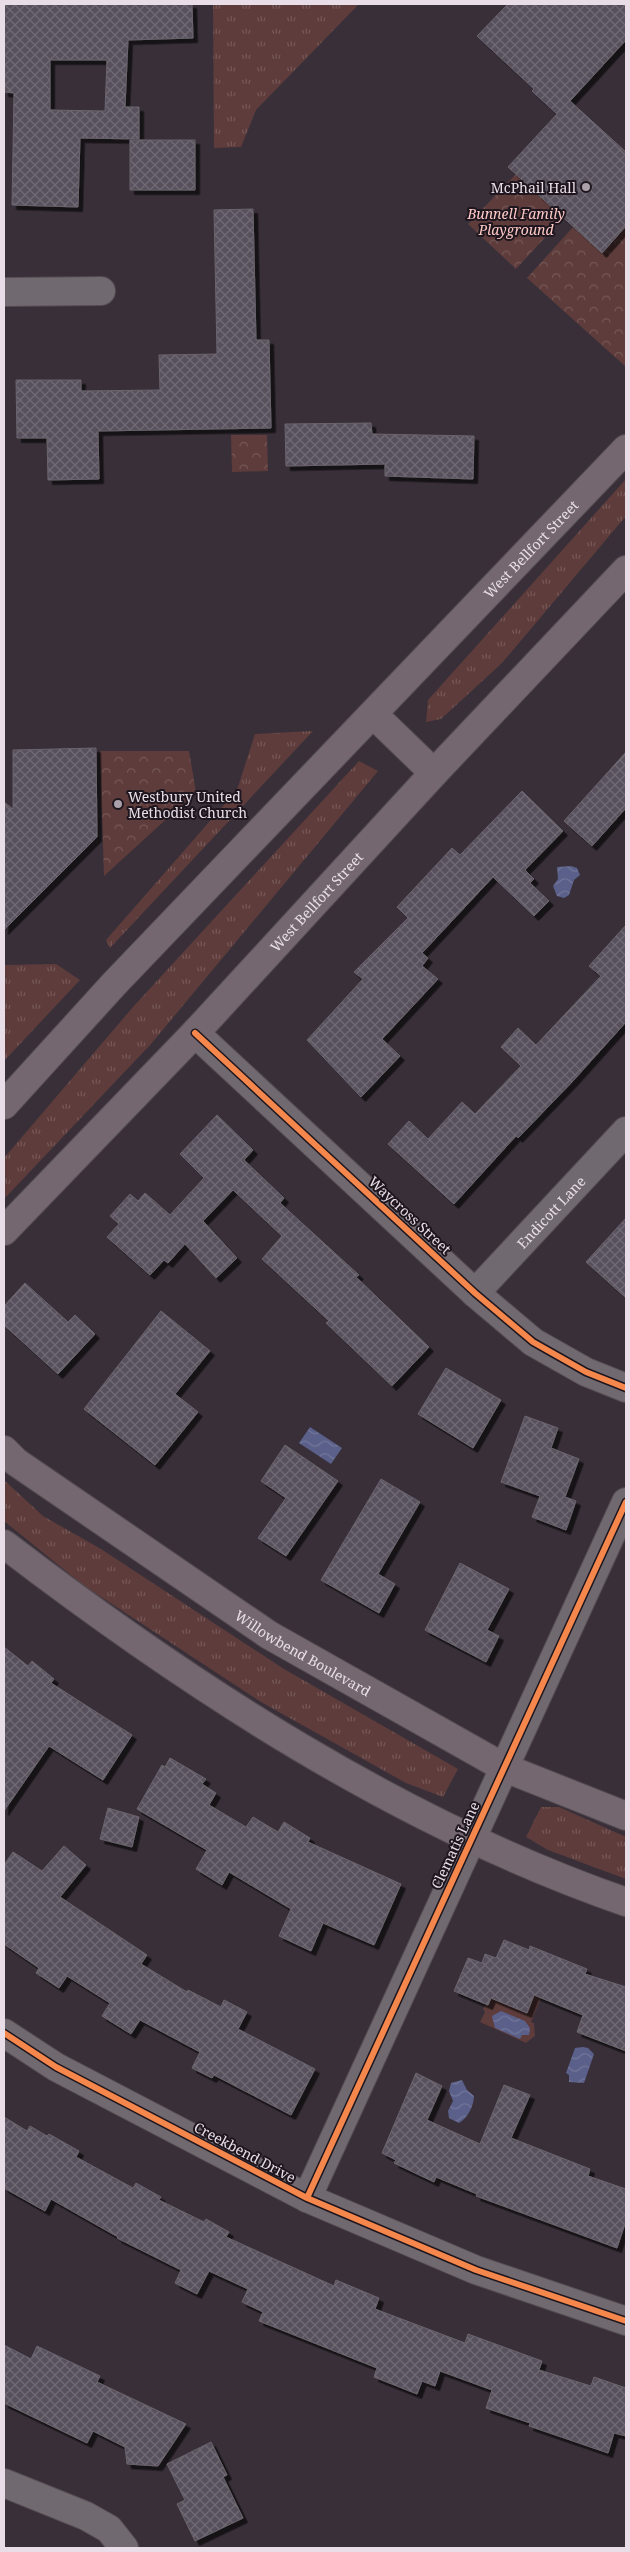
<svg xmlns="http://www.w3.org/2000/svg" width="630" height="2552" font-family="'Noto Serif',serif">
<style>
.grass{fill:url(#grass-tufts)}
.forest{fill:url(#forest-crowns)}
.pitch{fill:#5e3c3b}
.water{fill:url(#water-waves)}
.building{fill:url(#building-cross-hatch);stroke:#6a646d;fill-rule:evenodd;filter:url(#shadow)}
.lines{fill:none;stroke-linecap:round;stroke-linejoin:round}
.minor-casing{stroke:#544b53;stroke-width:30}
.major-casing{stroke:#544b53;stroke-width:30}
.minor{stroke:#70696f;stroke-width:28}
.major{stroke:#74676f;stroke-width:28}
.cycleway-casing{stroke:#1e161e;stroke-width:9}
.cycleway{stroke:#f5874c;stroke-width:6}
.poi-dot{fill:#aba1aa;stroke:#1e161e;stroke-width:2}
.labels{text-anchor:middle;dominant-baseline:central;stroke-width:4;stroke-linejoin:round;paint-order:stroke}
.poi-label{font-size:14px;fill:#e9dee8;stroke:#1e161e;text-anchor:end}
.park-label{font-size:14px;font-style:italic;fill:#ffcac6;stroke:#1e161e}
.street-label{font-size:14px;fill:#e9dee8;stroke:#1e161e}
</style>
<defs>
<pattern id="grass-tufts" width="24" height="20" patternUnits="userSpaceOnUse" patternTransform="scale(1.25)"><rect width="24" height="20" fill="#5e3c3b"/><path d="M3 7l-1-3M5 7V3M7 7l1-3M15 17l-1-3M17 17v-4M19 17l1-3" fill="none" stroke="#755857"/></pattern>
<pattern id="forest-crowns" width="20" height="18" patternUnits="userSpaceOnUse" patternTransform="scale(1.25)"><rect width="20" height="18" fill="#5e3c3b"/><path d="M2 6a3 3 0 1 1 6 0M12 15a3 3 0 1 1 6 0" fill="none" stroke="#755857"/></pattern>
<pattern id="water-waves" width="16" height="10" patternUnits="userSpaceOnUse" patternTransform="scale(1.25)"><rect width="16" height="10" fill="#5a608a"/><path d="M0 5q4-4 8 0t8 0" fill="none" stroke="#72769a"/></pattern>
<pattern id="building-cross-hatch" width="8" height="8" patternUnits="userSpaceOnUse" patternTransform="scale(1.25)"><rect width="8" height="8" fill="#58515d"/><path d="M0 0l8 8M0 8l8-8" fill="none" stroke="#706a74"/></pattern>
<filter id="shadow"><feDropShadow dx="4.5" dy="4.5" stdDeviation="0" flood-color="#0009"/></filter>
</defs>
<rect width="100%" height="100%" fill="#382f38"/>
<path class="grass" d="M213 4H359L256 110 241 147 214 148Z
M626 479V516L502 663 441 719 426 722 428 700Z
M313 731 110 948 106 940 237 790 255 734Z
M359 761 378 771 151 1044 4 1199V1158L133 1007Z
M56 964 80 980 4 1061V965Z
M4 1480 43 1516 101 1549 284 1669 458 1769 443 1797 406 1783 261 1702 83 1585 4 1521Z
M541 1807H559L626 1837V1879L548 1850 526 1837Z"/>
<path class="forest" d="M516 174 563 218 516 269 468 224Z
M626 226V367L527 278 573 227 602 253Z
M231 435H267L268 471 232 472Z
M100 751H189L196 792 104 876Z"/>
<path class="pitch" d="M495 1989 505 2000 503 2003 527 2013 534 1996 541 1998 531 2022 534 2023 535 2036 526 2043 480 2022 485 2012 483 2009Z"/>
<path class="water" d="M571 866 577 868 580 875 574 880 569 895 564 898 557 896 553 886 558 879 557 867Z
M310 1427 342 1448 331 1464 299 1443Z
M501 2011 525 2021 530 2028 529 2035H522L520 2039 495 2028 492 2016Z
M583 2047 588 2048 594 2054 584 2083 569 2082V2075L566 2073 575 2048Z
M462 2080 467 2090 474 2096C474 2105 468 2118 459 2123L449 2118 448 2111 453 2101 449 2091 451 2083Z"/>
<path class="building" d="M4 4H192L193 38 128 40 125 107H139V139L80 138 78 207 12 205 14 93 4 92ZM50 60H107L105 111 50 110Z
M508 4H626V40L570 101 626 152V226L602 253 508 167 557 114 532 91 534 89 477 36Z
M130 140H195V190H130Z
M253 209 256 340H269L271 428 98 431 99 479 48 480 47 438H17L16 380H81V391L160 390 159 355 217 354 214 210Z
M371 423 372 434 474 436 473 479 385 476V464L286 466 285 424Z
M96 748 97 837 4 930V802L13 809V750Z
M626 752V808L592 846 564 821Z
M522 791 563 831 525 870 534 879 530 883 549 901 534 916 493 877 422 953 428 958 422 966 438 979 382 1039 400 1056 361 1097 307 1040 363 979 354 972 408 918 397 907 452 848 460 855Z
M626 925V1022L573 1081 518 1138 516 1136 454 1204 388 1144 409 1121 428 1139 462 1102 475 1114 521 1066 501 1047 518 1028 536 1045 601 976 589 966Z
M217 1115 253 1150 244 1160 284 1198 280 1203 359 1275 356 1277 429 1347 392 1386 326 1323 329 1321 262 1259 282 1236 233 1190 203 1221 237 1258 216 1278 185 1244 168 1263 164 1260 150 1275 107 1237 119 1224 110 1216 130 1194 138 1201 145 1193 170 1215 204 1178 180 1154Z
M626 1218V1298L586 1262Z
M25 1283 68 1322 75 1315 95 1334 58 1374 4 1325V1306Z
M161 1311 210 1351 175 1394 198 1412 155 1465 84 1409Z
M446 1368 501 1400 473 1448 418 1414Z
M525 1416 558 1428 551 1448 579 1459 565 1497 576 1501 566 1530 532 1517 540 1496 501 1482Z
M285 1445 338 1481 286 1556 258 1538 286 1498 261 1481Z
M381 1479 420 1502 378 1574 395 1584 379 1613 321 1580Z
M460 1563 509 1589 487 1630 499 1636 486 1662 425 1630Z
M4 1647 28 1666 32 1661 54 1679 51 1683 132 1735 103 1780 49 1746 4 1811Z
M170 1758 206 1779 202 1784 216 1793 209 1805 246 1827 253 1817 278 1832 284 1822 310 1838 308 1842 401 1884 374 1945 323 1923 311 1951 279 1936 291 1909 229 1872 222 1885 196 1869 207 1850 137 1809 162 1765 165 1767Z
M108 1808 139 1817 132 1847 100 1839Z
M64 1846 86 1865 60 1897 147 1955 141 1964 187 1992 188 1990 221 2007 224 2000 247 2012 238 2029 315 2069 291 2115 214 2075 212 2078 192 2068 200 2052 140 2020 131 2034 102 2016 110 2003 67 1976 59 1988 36 1973 39 1968 4 1944V1865L13 1852 42 1871Z
M504 1940 529 1950 530 1946 587 1969 585 1974 626 1987V2051L577 2032 583 2015 534 1995 527 2013 491 1998 488 2005 454 1991 468 1958 482 1963 485 1954 496 1958Z
M416 2073 442 2086 427 2120 480 2144 504 2085 530 2095 511 2138 590 2169 588 2176 626 2189V2221L617 2248 476 2196 477 2194 436 2177 434 2182 394 2163 396 2160 382 2153Z
M4 2117 27 2131 30 2126 47 2136 49 2134 79 2151 76 2157 133 2188 136 2183 161 2197 159 2200 204 2222 206 2219 229 2232 226 2237 334 2286 336 2280 379 2298 375 2309 465 2343 468 2334 542 2361 539 2370 591 2386 594 2377 626 2388V2436L614 2433 608 2453 529 2426 530 2423 486 2408 492 2390 440 2371 435 2386 422 2381 417 2394 374 2377 377 2368 259 2321 263 2312 242 2302 248 2289 209 2271 197 2294 175 2283 181 2270 117 2238 118 2237 51 2199 45 2211 4 2188Z
M4 2345 31 2359 37 2346 100 2376 97 2382 186 2424 158 2466 127 2464 125 2447 93 2431 87 2443 4 2403Z
M211 2442 227 2475 223 2477 243 2518 195 2541 177 2504 185 2500 167 2464Z"/>
<g class="lines">
<g class="minor-casing">
<g id="minor">
<path d="M4 292 101 291"/>
<path d="M195 1033 475 1293 533 1342 586 1372 626 1388"/>
<path id="s1" d="M475 1293 626 1131"/>
<path d="M4 2033 56 2067 307 2198 476 2270 626 2321"/>
<path d="M307 2198 626 1502"/>
<path d="M4 2483 86 2516 109 2529 124 2548"/>
</g>
</g>
<g class="major-casing">
<g id="major">
<path d="M373 714 434 773"/>
<path id="s2" d="M4 1105 114 984 626 449"/>
<path id="s3" d="M4 1231 195 1033 434 773 626 570"/>
<path id="s4" d="M4 1450 16 1462 269 1635 505 1768 626 1816"/>
<path d="M4 1544C192 1688 401 1824 626 1902"/>
</g>
</g>
<use href="#minor" class="minor"/>
<use href="#major" class="major"/>
<g class="cycleway-casing">
<path id="cycleway" d="M195 1033 475 1293 533 1342 586 1372 626 1388
M4 2033 56 2067 307 2198 476 2270 626 2321
M307 2198 626 1502"/>
</g>
<use href="#cycleway" class="cycleway"/>
</g>
<g class="poi-dot">
<circle cx="586" cy="187" r="5"/>
<circle cx="118" cy="804" r="5"/>
</g>
<g class="labels">
<g class="poi-label">
<text x="576" y="187">McPhail Hall</text>
<text x="128" y="796" text-anchor="start">Westbury United<tspan x="128" dy="16">Methodist Church</tspan></text>
</g>
<g class="park-label">
<text x="516" y="213">Bunnell Family<tspan x="516" dy="16">Playground</tspan></text>
</g>
<g class="street-label">
<text stroke="none"><textPath href="#s2" startOffset="766">West Bellfort Street</textPath></text>
<text stroke="none"><textPath href="#s3" startOffset="454">West Bellfort Street</textPath></text>
<text stroke="none"><textPath href="#s1" startOffset="111">Endicott Lane</textPath></text>
<text transform="translate(410 1215) rotate(43)">Waycross Street</text>
<text stroke="none"><textPath href="#s4" startOffset="362">Willowbend Boulevard</textPath></text>
<text transform="translate(455 1845) rotate(-65)">Clematis Lane</text>
<text transform="translate(245 2152) rotate(28)">Creekbend Drive</text>
</g>
</g>
<rect width="630" height="2552" fill="none" stroke="#e9dee8" stroke-width="10"/>
</svg>
